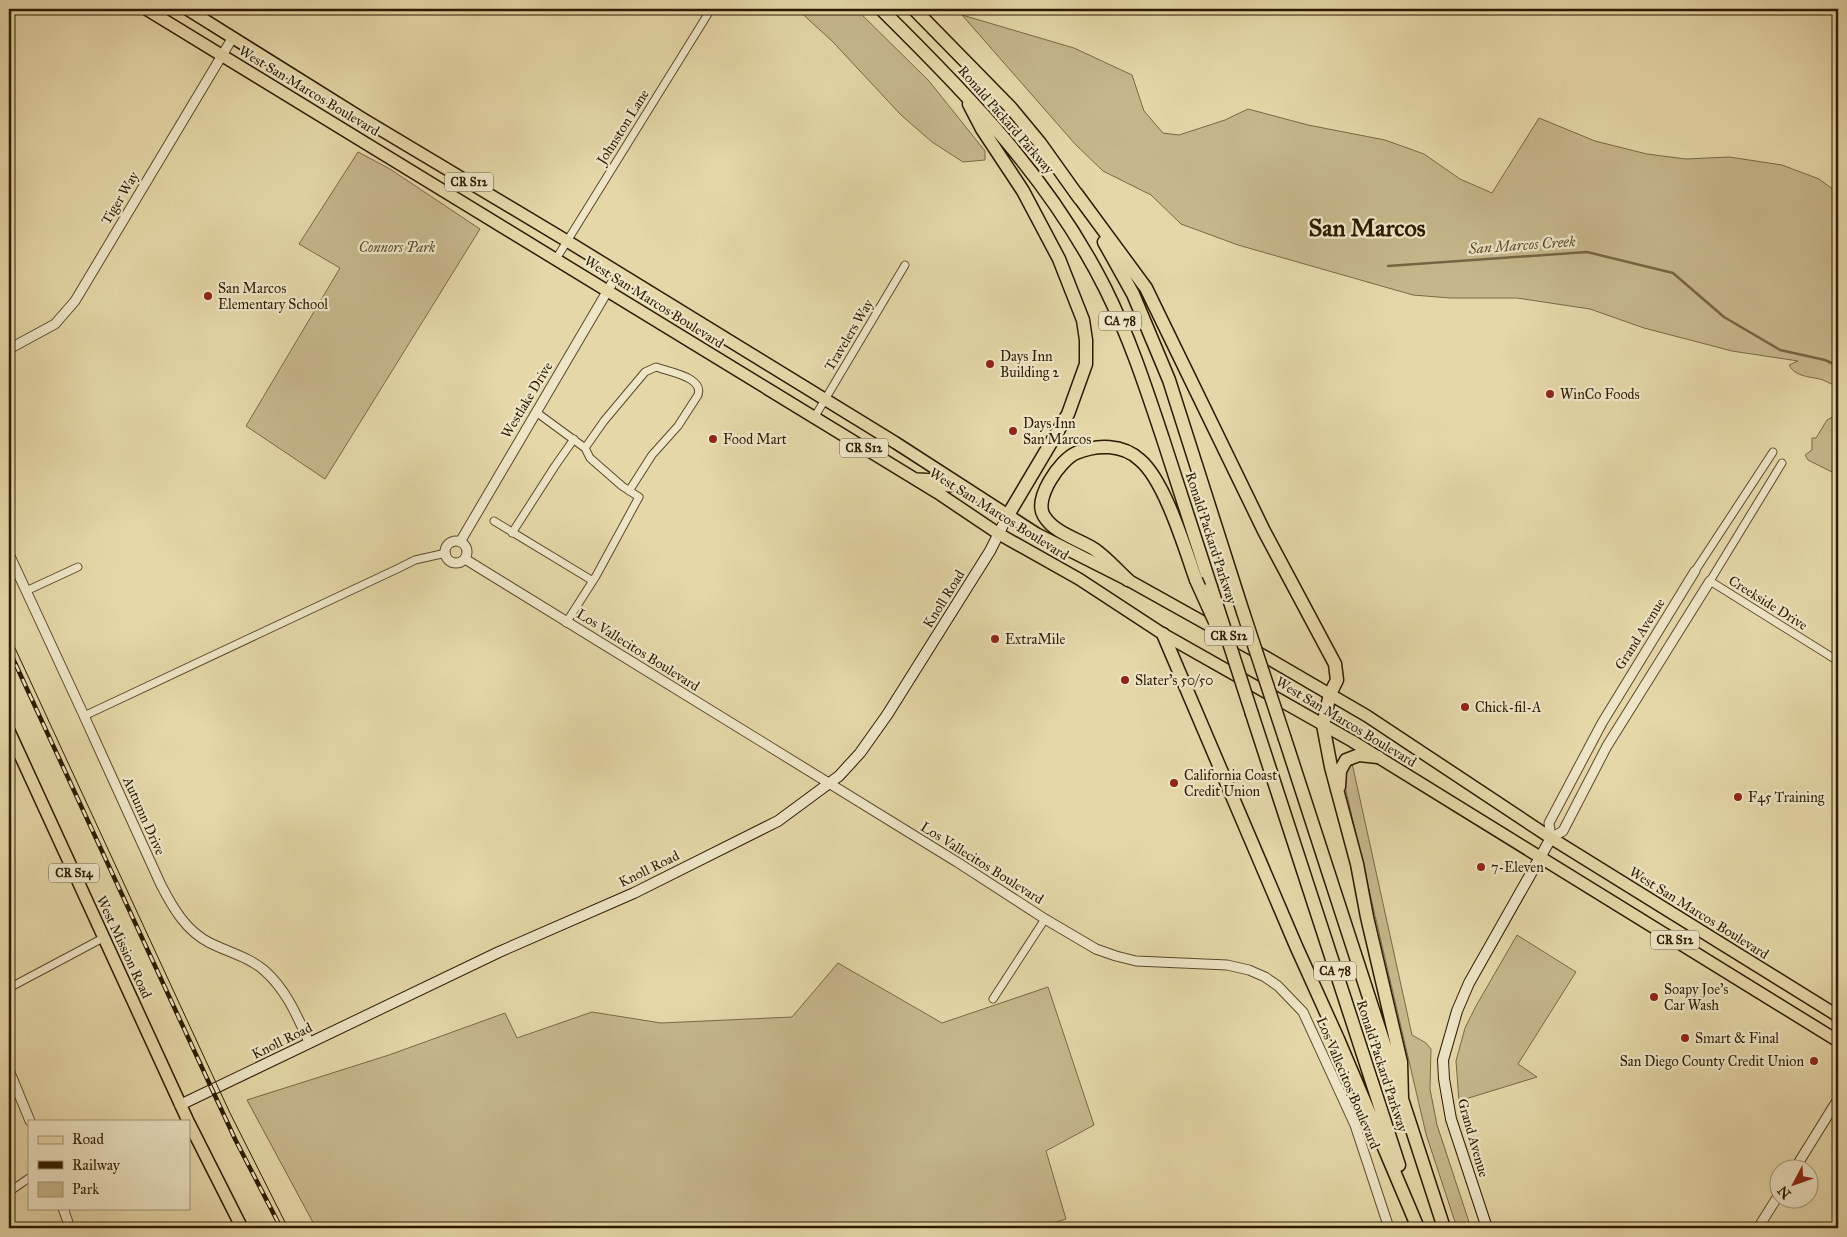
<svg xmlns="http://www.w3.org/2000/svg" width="1847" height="1237" font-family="'IM FELL Great Primer',serif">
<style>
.green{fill:#c6b78b;stroke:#7a6846}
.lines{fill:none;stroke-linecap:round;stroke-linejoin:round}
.stream{stroke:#766543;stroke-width:2.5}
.minor-casing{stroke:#5b492a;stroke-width:9}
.tertiary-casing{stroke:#5b492a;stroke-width:11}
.secondary-casing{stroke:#2d1a00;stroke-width:12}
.primary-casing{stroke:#2d1a00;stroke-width:14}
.motorway-casing{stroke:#2d1a00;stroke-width:15}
.minor{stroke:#eee5c6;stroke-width:7}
.tertiary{stroke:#eee5c6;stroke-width:9}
.secondary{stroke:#eee5c6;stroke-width:10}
.primary{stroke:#e5d7a8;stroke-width:11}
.motorway{stroke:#e5d7a8;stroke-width:12}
.tram{stroke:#2d1a00;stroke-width:1}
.rail-casing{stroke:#2d1a00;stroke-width:4.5}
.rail{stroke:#eee5c6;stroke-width:2.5;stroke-dasharray:8;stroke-linecap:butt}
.motorway-bridge-casing{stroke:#2d1a00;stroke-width:15;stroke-linecap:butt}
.motorway-bridge{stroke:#e5d7a8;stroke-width:12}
.poi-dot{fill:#8f2418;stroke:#eee5c6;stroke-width:2}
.labels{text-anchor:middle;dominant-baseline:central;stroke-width:4.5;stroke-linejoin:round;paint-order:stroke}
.shield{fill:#eee5c6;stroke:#67573b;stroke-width:1}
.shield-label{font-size:12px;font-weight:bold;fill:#2d1a00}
.street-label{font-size:14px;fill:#2d1a00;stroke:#eee5c6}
.park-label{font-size:14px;font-style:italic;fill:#5b492a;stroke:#eee5c6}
.poi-label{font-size:14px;fill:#2d1a00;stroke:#eee5c6;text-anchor:start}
.water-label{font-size:15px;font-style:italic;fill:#5d4c2c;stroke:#eee5c6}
.town-label{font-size:24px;font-weight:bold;fill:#2d1a00;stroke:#eee5c6}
</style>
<rect width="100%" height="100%" fill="#e5d7a8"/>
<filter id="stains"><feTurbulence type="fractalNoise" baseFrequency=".004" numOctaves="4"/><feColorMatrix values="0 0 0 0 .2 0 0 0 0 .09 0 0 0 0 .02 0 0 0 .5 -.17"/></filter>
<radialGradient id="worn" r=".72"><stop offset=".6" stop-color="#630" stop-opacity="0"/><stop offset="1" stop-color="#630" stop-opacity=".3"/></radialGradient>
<path class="green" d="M797 9H856L929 81 985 151V160L963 162 932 142 901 115 832 41Z
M962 15 1074 48 1132 75 1144 111 1163 133 1179 135 1225 120 1248 109 1308 125 1385 140 1424 154 1460 179 1492 193 1539 118 1595 141 1647 154 1686 159 1729 157 1782 165 1819 179 1838 193V387C1833 385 1828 382 1823 380 1811 376 1796 378 1789 365L1798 361 1732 351 1644 328 1590 309 1517 298H1450L1413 295 1238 245 1181 224 1151 195 1103 171 1075 144Z
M358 152 390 169 480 229 325 479 246 426 340 268 299 244Z
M1838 414V475L1808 460 1805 455 1812 450V438H1816L1827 420Z
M1352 763 1412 1035 1426 1043 1431 1049 1430 1089 1437 1125 1471 1228H1457L1426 1134 1346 791C1344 780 1342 771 1352 763Z
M1517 935 1576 972 1518 1064 1537 1077 1459 1101 1456 1061 1465 1028 1476 1006Z
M838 963 942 1023 1048 987 1094 1125 1046 1151 1066 1219 1038 1228H316L247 1100 389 1055 505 1013 517 1038 592 1012 661 1023 792 1017Z"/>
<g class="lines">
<path class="stream" d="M1388 266 1587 252 1673 273 1724 317 1780 350 1825 360 1838 366"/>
<g class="minor-casing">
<path id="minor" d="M556 259 711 9
M536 412 585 448 590 458 622 486 639 497 596 576 566 623
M814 418 905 265
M585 448 604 421 645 372 656 367C669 372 704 377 698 395L678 426 652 455 629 491
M1782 463 1710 581 1838 661
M494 521 593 581
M512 533 555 466 574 439
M1695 571 1773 452
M26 591 78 567
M84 716 399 568 415 560 446 553
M9 988 103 938
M993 999 1045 919
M9 1192 29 1178"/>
</g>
<g class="tertiary-casing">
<path id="tertiary" d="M9 349 55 324 75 301 233 37
M445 552a11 11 0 1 1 22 0a11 11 0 1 1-22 0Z
M460 542 618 273
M9 554 80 707 161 885C173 908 186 931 210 943 228 952 249 957 265 971 287 991 297 1016 309 1042
M465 559 957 862 1045 919 1096 949 1116 956 1136 961 1227 965 1249 970 1265 977 1278 986 1303 1012 1355 1125 1389 1228
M1695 571 1602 723 1549 823 1551 838 1563 831 1607 746 1710 581
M9 1070 30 1121
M1794 1170 1838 1099
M63 1208 70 1228
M1758 1228 1780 1193"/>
</g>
<g class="secondary-casing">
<path id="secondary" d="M180 1105 499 952 634 893 778 821 839 776 860 753 887 715 990 551 1008 515
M1487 1228 1451 1119 1444 1079 1443 1060 1457 1011 1469 983 1551 838"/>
</g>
<g class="primary-casing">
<path id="primary" d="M146 9 938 493 999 534 1079 579 1163 634 1352 741 1838 1041
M187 9 363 119 567 241 896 443 1037 534 1128 580 1271 660 1367 716 1551 838 1838 1016
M917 479C923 479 929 479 934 481 944 484 947 490 956 482
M9 731 188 1121
M189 1123 242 1228"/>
</g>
<g class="motorway-casing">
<path id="motorway" d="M881 9C968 95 1049 177 1105 288 1129 336 1146 388 1163 439 1179 489 1195 538 1211 587
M914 9 1011 108 1040 143 1080 199
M969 104 982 129 1023 191 1059 259 1083 320 1086 340V364L1068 414 1008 515
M1076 193 1146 288 1264 531 1335 664 1337 680 1330 694 1323 725 1331 767 1357 864 1367 917 1401 1062 1402 1099
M1104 242 1133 294 1169 380 1243 612
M1128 580C1117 570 1106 557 1094 549 1078 539 1054 533 1044 516 1033 499 1060 460 1076 453 1097 444 1123 444 1140 460 1165 481 1185 549 1196 580
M1163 634 1296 946 1338 1039 1418 1228
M1252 714 1399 1165
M1285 739 1444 1228
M1339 787 1340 771 1346 760 1359 755 1378 757"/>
</g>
<use href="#minor" class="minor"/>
<use href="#tertiary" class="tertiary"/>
<use href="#secondary" class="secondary"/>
<use href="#primary" class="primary"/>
<use href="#motorway" class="motorway"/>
<path class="tram" d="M9 635 230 1113 288 1228"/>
<g class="rail-casing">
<path id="rail" d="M9 650 235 1139 281 1228"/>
</g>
<use href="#rail" class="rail"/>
<g class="motorway-bridge-casing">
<path id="motorway-bridge" d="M1196 580 1215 622
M1211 587 1252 714
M1243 612 1285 739"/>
</g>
<use href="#motorway-bridge" class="motorway-bridge"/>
</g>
<g class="poi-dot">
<circle cx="208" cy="296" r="5"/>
<circle cx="990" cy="364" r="5"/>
<circle cx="1550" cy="394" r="5"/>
<circle cx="1013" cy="431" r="5"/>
<circle cx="713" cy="439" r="5"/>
<circle cx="995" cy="639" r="5"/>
<circle cx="1125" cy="680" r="5"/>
<circle cx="1465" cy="707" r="5"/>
<circle cx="1174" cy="783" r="5"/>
<circle cx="1738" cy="797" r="5"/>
<circle cx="1481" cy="867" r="5"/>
<circle cx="1654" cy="997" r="5"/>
<circle cx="1685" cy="1038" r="5"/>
<circle cx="1814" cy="1061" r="5"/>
</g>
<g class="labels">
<g class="shield">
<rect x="445" y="172.5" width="48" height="19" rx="4"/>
<rect x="1099" y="311.5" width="42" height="19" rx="4"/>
<rect x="840" y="438.5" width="48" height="19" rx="4"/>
<rect x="1205" y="626.5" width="48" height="19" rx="4"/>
<rect x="49" y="863.5" width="50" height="19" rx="4"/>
<rect x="1651" y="930.5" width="48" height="19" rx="4"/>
<rect x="1314" y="961.5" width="42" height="19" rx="4"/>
</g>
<g class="shield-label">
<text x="469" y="182">CR S12</text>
<text x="1120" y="321">CA 78</text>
<text x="864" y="448">CR S12</text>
<text x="1229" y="636">CR S12</text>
<text x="74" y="873">CR S14</text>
<text x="1675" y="940">CR S12</text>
<text x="1335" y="971">CA 78</text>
</g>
<g class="street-label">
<text transform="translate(309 91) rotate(31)">West San Marcos Boulevard</text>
<text transform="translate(1006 120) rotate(49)">Ronald Packard Parkway</text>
<text transform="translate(623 127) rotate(-58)">Johnston Lane</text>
<text transform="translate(120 198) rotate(-59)">Tiger Way</text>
<text transform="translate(654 302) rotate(32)">West San Marcos Boulevard</text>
<text transform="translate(849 335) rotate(-59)">Travelers Way</text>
<text transform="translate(527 400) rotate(-59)">Westlake Drive</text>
<text transform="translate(999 514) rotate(32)">West San Marcos Boulevard</text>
<text transform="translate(1211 538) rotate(72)">Ronald Packard Parkway</text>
<text transform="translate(944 599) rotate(-58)">Knoll Road</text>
<text transform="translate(1768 603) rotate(32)">Creekside Drive</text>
<text transform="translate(1640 634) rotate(-58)">Grand Avenue</text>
<text transform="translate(638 650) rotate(32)">Los Vallecitos Boulevard</text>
<text transform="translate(1346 722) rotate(31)">West San Marcos Boulevard</text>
<text transform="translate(144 816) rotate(66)">Autumn Drive</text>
<text transform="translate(982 863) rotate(32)">Los Vallecitos Boulevard</text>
<text transform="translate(649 869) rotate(-26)">Knoll Road</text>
<text transform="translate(1699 913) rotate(32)">West San Marcos Boulevard</text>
<text transform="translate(124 947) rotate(65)">West Mission Road</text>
<text transform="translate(282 1041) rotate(-26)">Knoll Road</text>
<text transform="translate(1382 1066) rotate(72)">Ronald Packard Parkway</text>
<text transform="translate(1348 1083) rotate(67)">Los Vallecitos Boulevard</text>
<text transform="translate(1473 1138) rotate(74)">Grand Avenue</text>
</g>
<g class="park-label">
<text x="397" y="247">Connors Park</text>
</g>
<g class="poi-label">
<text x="218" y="288">San Marcos<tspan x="218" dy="16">Elementary School</tspan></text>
<text x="1000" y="356">Days Inn<tspan x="1000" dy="16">Building 2</tspan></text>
<text x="1560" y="394">WinCo Foods</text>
<text x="1023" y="423">Days Inn<tspan x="1023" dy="16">San Marcos</tspan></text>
<text x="723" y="439">Food Mart</text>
<text x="1005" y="639">ExtraMile</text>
<text x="1135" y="680">Slater's 50/50</text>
<text x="1475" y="707">Chick-fil-A</text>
<text x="1184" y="775">California Coast<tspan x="1184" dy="16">Credit Union</tspan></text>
<text x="1748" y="797">F45 Training</text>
<text x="1491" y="867">7-Eleven</text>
<text x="1664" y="989">Soapy Joe's<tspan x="1664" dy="16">Car Wash</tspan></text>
<text x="1695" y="1038">Smart &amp; Final</text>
<text x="1804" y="1061" text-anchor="end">San Diego County Credit Union</text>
</g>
<g class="water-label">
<text transform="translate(1522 245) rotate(-4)">San Marcos Creek</text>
</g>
<g class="town-label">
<text x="1367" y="228">San Marcos</text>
</g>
</g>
<rect width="1847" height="1237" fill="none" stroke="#e5d7a8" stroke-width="30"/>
<rect x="10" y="10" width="1827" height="1217" fill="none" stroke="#2d1a00" stroke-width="2.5"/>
<rect x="15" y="15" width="1817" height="1207" fill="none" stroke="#2d1a00"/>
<rect x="28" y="1120" width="162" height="90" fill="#eee5c6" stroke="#a19477"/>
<rect x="38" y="1136" width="25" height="8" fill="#e5d7a8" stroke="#a19477"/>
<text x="72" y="1144" font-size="15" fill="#2d1a00">Road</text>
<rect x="38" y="1161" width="25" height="8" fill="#2d1a00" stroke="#a19477"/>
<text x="72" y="1170" font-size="15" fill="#2d1a00">Railway</text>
<rect x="38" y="1182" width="25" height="15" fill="#c6b78b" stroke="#a19477"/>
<text x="72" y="1194" font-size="15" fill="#2d1a00">Park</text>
<g transform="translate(1794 1184) rotate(229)"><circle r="24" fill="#eee5c6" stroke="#a19477"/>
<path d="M0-4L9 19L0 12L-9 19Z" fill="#8f2418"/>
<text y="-8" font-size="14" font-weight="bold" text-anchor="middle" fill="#2d1a00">N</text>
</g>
<rect width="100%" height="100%" filter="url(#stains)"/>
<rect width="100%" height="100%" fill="url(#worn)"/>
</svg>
